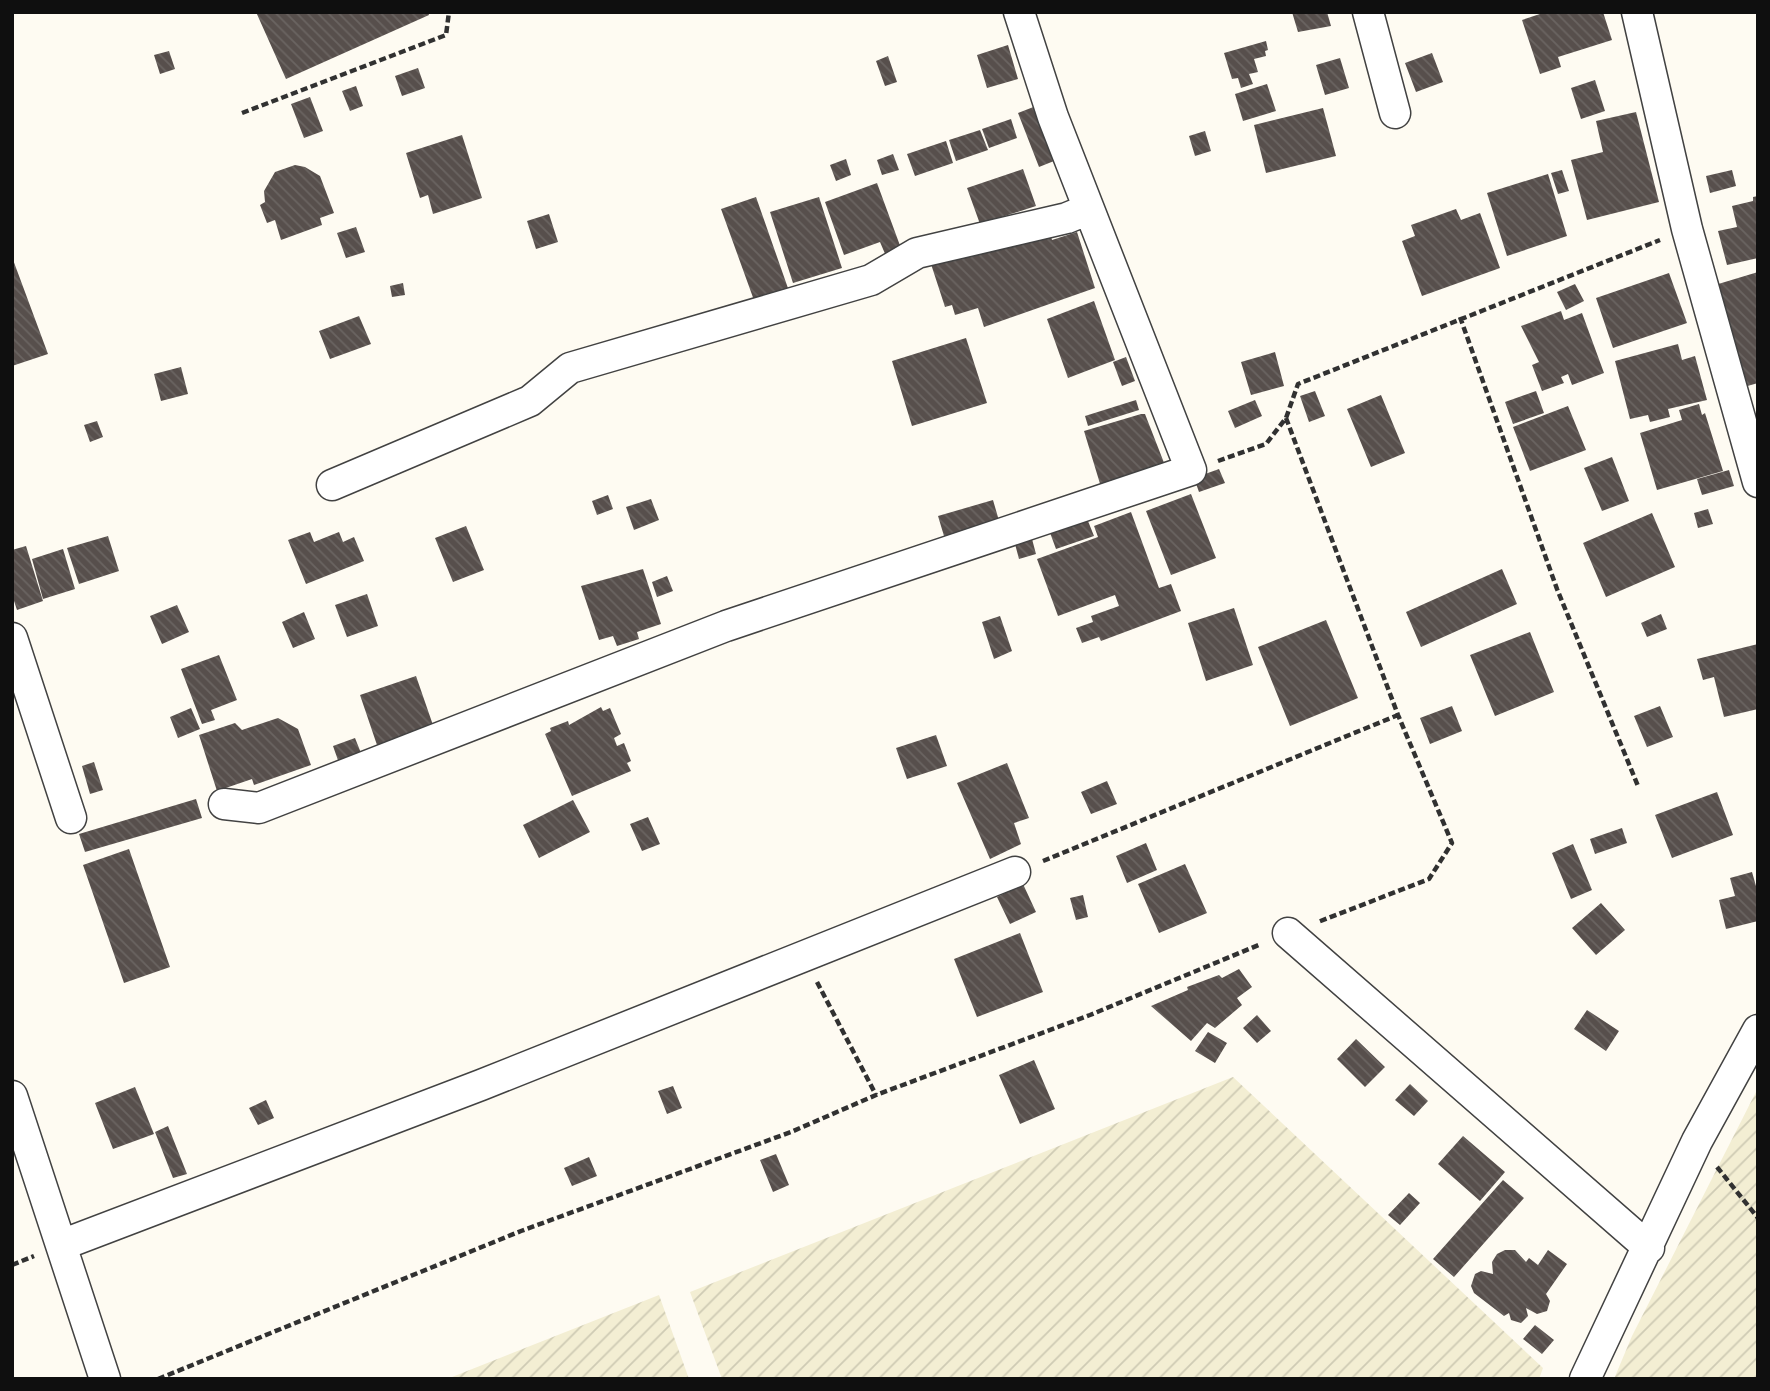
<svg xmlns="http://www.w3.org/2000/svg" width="1770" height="1391" font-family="Merriweather,serif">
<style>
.farmland{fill:url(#farmland-furrows)}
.building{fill:url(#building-back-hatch)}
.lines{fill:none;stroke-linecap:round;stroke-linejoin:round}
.minor-casing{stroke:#424242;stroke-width:33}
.path{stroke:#313131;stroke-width:4.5;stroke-dasharray:7 3.5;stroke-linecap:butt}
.minor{stroke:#fff;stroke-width:30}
</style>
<defs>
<pattern id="farmland-furrows" width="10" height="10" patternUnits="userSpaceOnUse" patternTransform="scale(1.75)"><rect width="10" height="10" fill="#f3eed3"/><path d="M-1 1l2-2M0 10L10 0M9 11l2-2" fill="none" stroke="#cfcbb4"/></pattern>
<pattern id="building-back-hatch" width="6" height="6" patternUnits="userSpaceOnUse" patternTransform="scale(1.75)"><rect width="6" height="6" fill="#574f4c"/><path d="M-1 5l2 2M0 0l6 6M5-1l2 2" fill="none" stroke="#6a6461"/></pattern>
</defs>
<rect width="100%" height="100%" fill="#fefbf2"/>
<path class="farmland" d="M1233 1077 1543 1368 1539 1379H722L690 1292Z
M1758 1088V1379H1614L1632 1336Z
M659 1295 689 1379H447Z"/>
<path class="building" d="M256 12H428L429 15 286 79Z
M1292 12H1327L1331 26 1298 32Z
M1546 12H1603L1612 40 1558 57 1561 67 1540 74 1522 20Z
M1266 41 1268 50 1265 51 1266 56 1254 59 1258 72 1249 74 1253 84 1241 88 1238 78 1232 79 1224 53Z
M1008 45 1018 79 987 88 977 55Z
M169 51 175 69 160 74 154 55Z
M1432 53 1443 82 1416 92 1405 63Z
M888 56 897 82 885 86 876 61Z
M1340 58 1349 88 1325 95 1316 65Z
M418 68 425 88 402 96 395 76Z
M1595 80 1605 111 1581 119 1571 88Z
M1267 84 1276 111 1243 121 1235 94Z
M356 86 363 106 350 111 342 91Z
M310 97 323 131 304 138 291 104Z
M1036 106 1054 161 1039 167 1018 113Z
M1323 108 1336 156 1266 173 1254 125Z
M1636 112 1659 202 1587 220 1571 160 1603 152 1596 121Z
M1011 119 1017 138 989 148 982 129Z
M980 130 988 150 956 161 949 140Z
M1205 131 1211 151 1195 156 1189 136Z
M462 135 482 198 433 214 428 195 420 198 406 153Z
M946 141 953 163 915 176 907 154Z
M893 154 899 170 882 175 877 160Z
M846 159 851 175 836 181 830 165Z
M295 165 305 167 320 176 334 213 320 218 322 225 281 240 275 220 267 223 260 205 265 202 264 191 275 172Z
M1023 169 1036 206 980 224 967 188Z
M1562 170 1569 191 1558 194 1551 173Z
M1732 170 1736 186 1710 193 1706 176Z
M1548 174 1567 236 1507 256 1487 193Z
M877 183 902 251 886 256 880 242 844 255 825 202Z
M1758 196V258L1727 265 1718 231 1737 227 1732 206 1753 201V197Z
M756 197 789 291 755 303 721 209Z
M819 197 842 268 793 283 770 212Z
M1456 209 1461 220 1480 213 1500 268 1422 296 1402 241 1415 236 1411 225Z
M549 214 558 242 536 249 527 221Z
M356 227 365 252 346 258 337 233Z
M1077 232 1095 288 984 327 978 308 955 315 952 305 945 307 930 261 1050 233 1052 240Z
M12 257 48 354 12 366Z
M1758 272V383L1744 387 1715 285Z
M1669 273 1687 323 1613 348 1596 298Z
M403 283 405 295 392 297 390 286Z
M1575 284 1584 301 1566 310 1557 292Z
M1094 301 1115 360 1068 378 1047 319Z
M1561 311 1564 320 1582 313 1604 373 1572 385 1568 374 1561 377 1564 383 1542 391 1532 365 1539 362 1521 326Z
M359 316 371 344 330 359 319 331Z
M966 338 987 403 912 426 892 361Z
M1678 344 1682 360 1695 356 1707 400 1668 409 1670 417 1650 422 1648 415 1630 419 1615 361Z
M1275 352 1284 386 1251 395 1241 362Z
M1126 357 1135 381 1122 386 1113 362Z
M181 367 188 394 161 401 154 374Z
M1315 391 1325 416 1309 422 1300 396Z
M1536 391 1544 413 1513 424 1505 402Z
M1381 395 1405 453 1371 467 1347 409Z
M1136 400 1139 410 1088 426 1085 416Z
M1255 400 1262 416 1235 428 1228 411Z
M1699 404 1702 415 1705 413 1723 471 1657 490 1640 433 1682 420 1679 410Z
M1568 406 1586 450 1530 471 1513 427Z
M1141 414H1145L1168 473 1101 487 1084 431Z
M97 421 103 437 90 442 84 425Z
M1612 457 1629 501 1602 511 1584 468Z
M1219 469 1225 483 1199 492 1194 478Z
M1729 470 1734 486 1702 495 1697 479Z
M1191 494 1216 558 1171 575 1146 511Z
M608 495 613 509 597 515 592 501Z
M651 499 659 520 634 530 626 507Z
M993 500 1002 531 947 546 938 516Z
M1708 509 1713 524 1698 528 1694 513Z
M1131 512 1159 588 1171 584 1181 611 1101 641 1099 637 1082 643 1076 628 1093 622 1091 616 1119 606 1115 595 1058 616 1037 559 1098 537 1094 526Z
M1652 513 1675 567 1606 597 1583 543Z
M1086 516 1094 536 1056 549 1049 530Z
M466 526 484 570 453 582 435 538Z
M310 532 314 542 339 532 343 542 354 537 364 561 306 584 288 540Z
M108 536 119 571 79 584 67 548Z
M1032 539 1036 554 1019 559 1015 544Z
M26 546 43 601 17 610 12 595V550Z
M63 549 75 589 43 599 32 559Z
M643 569 661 624 637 632 639 639 617 646 613 636 599 640 581 586Z
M1502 569 1517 604 1421 647 1406 612Z
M667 576 673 591 657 597 652 582Z
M367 594 378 626 347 637 335 605Z
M177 605 189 632 162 644 150 616Z
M1234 608 1253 665 1206 681 1188 623Z
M304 612 315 639 293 648 282 622Z
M1661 614 1667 629 1647 637 1641 623Z
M1000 616 1012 651 994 659 982 622Z
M1326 620 1358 698 1290 726 1258 647Z
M1530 632 1554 692 1495 716 1470 655Z
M1758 644V709L1724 717 1714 677 1703 680 1697 659Z
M219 655 237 700 211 710 215 720 202 724 181 669Z
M416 676 434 728 378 748 360 695Z
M1452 706 1462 731 1430 744 1420 718Z
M1660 706 1673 737 1647 747 1634 716Z
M601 707 603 711 610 708 621 734 614 738 617 746 624 743 631 761 627 763 631 771 572 796 545 734 551 731 550 728 568 721 569 725Z
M191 708 200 729 178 738 170 717Z
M278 718 298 729 311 765 254 785 252 779 217 791 199 735 235 723 242 730Z
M936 735 947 766 907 779 896 748Z
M355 738 363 758 340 766 333 746Z
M94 762 103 790 90 794 82 766Z
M1007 763 1029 818 1014 823 1021 844 990 859 957 783Z
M1107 781 1117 804 1091 814 1081 792Z
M1717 792 1733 835 1672 858 1655 815Z
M196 799 202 818 85 852 79 834Z
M573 800 590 832 539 858 523 825Z
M648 817 660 844 642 851 630 824Z
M1622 828 1627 843 1595 854 1590 839Z
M1146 843 1157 870 1127 883 1116 856Z
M1573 844 1592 890 1571 899 1552 853Z
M129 849 170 967 124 983 83 865Z
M1185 864 1207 913 1159 933 1138 884Z
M1752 872 1758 893V921L1726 929 1719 900 1735 896 1730 878Z
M1023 884 1036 912 1010 924 997 897Z
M1083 895 1088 917 1076 920 1070 898Z
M1601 903 1625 930 1596 955 1572 928Z
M1020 933 1043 992 977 1017 954 959Z
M1239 969 1252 987 1237 998 1242 1005 1215 1028 1207 1023 1191 1041 1151 1006 1188 990 1187 987 1219 975 1222 978Z
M1587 1010 1619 1031 1606 1051 1574 1029Z
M1257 1015 1271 1031 1257 1043 1243 1028Z
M1208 1032 1227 1043 1215 1063 1195 1051Z
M1356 1039 1385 1067 1365 1087 1337 1059Z
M1034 1060 1055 1109 1020 1124 999 1075Z
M1410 1084 1428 1101 1414 1116 1395 1100Z
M673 1086 682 1108 667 1114 658 1091Z
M135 1087 154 1134 113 1149 95 1103Z
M266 1100 274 1118 258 1125 249 1108Z
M168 1126 187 1174 173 1178 155 1132Z
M1463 1136 1505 1172 1480 1201 1438 1164Z
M776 1154 789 1185 773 1192 760 1160Z
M589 1157 597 1176 572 1186 564 1168Z
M1503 1180 1524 1198 1454 1277 1433 1259Z
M1409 1193 1420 1203 1400 1225 1388 1215Z
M1505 1250H1515L1526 1262 1529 1258 1538 1265 1548 1250 1567 1264 1546 1294 1550 1301 1547 1311 1537 1314 1526 1308 1528 1316 1521 1323 1511 1320 1509 1313 1504 1316 1474 1293 1471 1286 1475 1274 1481 1271 1493 1274 1492 1262 1497 1254Z
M1535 1325 1554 1340 1542 1354 1523 1339Z"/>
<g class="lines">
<g class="minor-casing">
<path id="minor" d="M1368 12 1395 113
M1637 12 1687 229 1758 482
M332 485 530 401 570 368 871 280 917 253 1067 218 1089 209
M12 638 71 818
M224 804 259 808 726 626 1191 470 1053 117 1019 12
M1288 933 1649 1248
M12 1096 105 1379
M64 1244 481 1085 1015 872
M1585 1379 1697 1141 1758 1030"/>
</g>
<path class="path" d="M242 113 446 35 449 12
M1460 317 1557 589 1638 786
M1286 418 1398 715 1452 843 1429 879 1318 922
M1218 461 1266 444 1286 418 1298 384 1660 240
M1043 861 1398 715
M817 982 876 1095
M1717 1167 1758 1218
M12 1265 34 1256
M158 1379 521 1231 791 1132 876 1095 1090 1015 1261 944"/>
<use href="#minor" class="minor"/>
</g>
<rect width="1770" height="1391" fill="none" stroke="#0f0f0f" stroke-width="28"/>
</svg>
